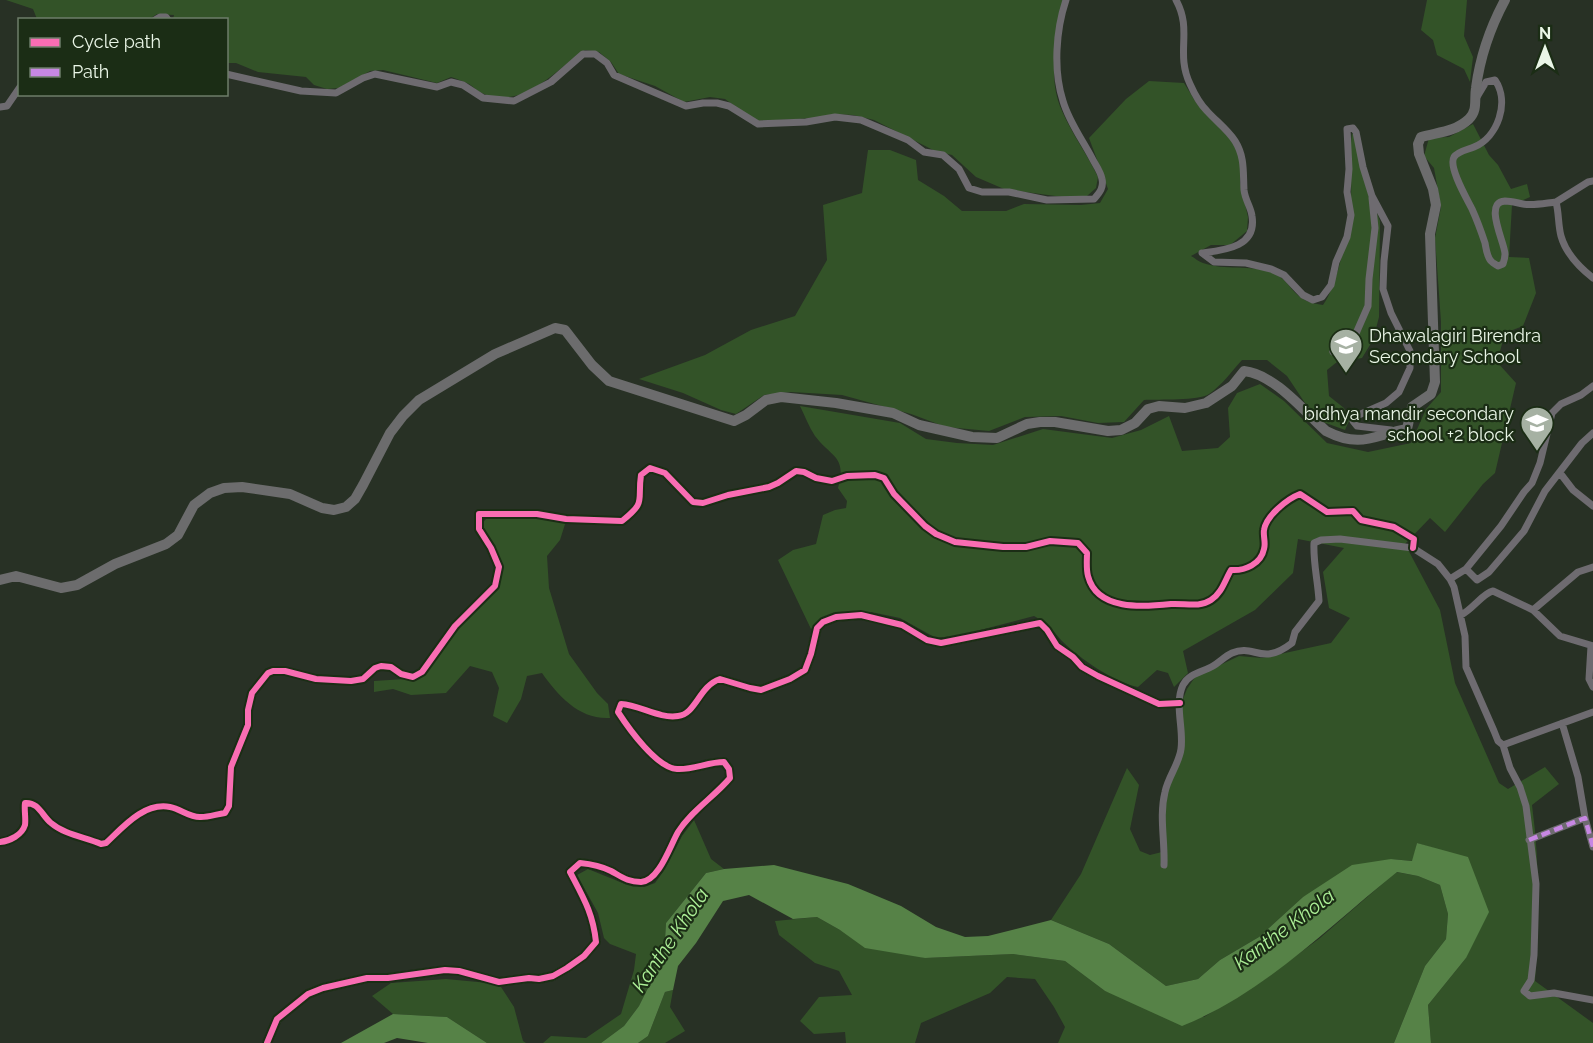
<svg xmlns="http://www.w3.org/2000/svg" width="1593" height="1043" font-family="Raleway,sans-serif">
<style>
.green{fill:#335328}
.water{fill:#568247}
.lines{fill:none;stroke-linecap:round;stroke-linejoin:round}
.street{stroke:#6e6b70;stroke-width:7}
.secondary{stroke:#646466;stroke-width:9}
.primary{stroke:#6c6c6d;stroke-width:10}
.quiet{stroke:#c787e3;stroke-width:4.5;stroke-dasharray:9 4.5;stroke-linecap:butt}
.cycleway-casing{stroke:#1b2d15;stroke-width:10}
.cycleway{stroke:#f96db3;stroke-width:6}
.labels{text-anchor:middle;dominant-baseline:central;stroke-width:4.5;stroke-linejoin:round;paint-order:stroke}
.poi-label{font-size:18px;fill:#eaf6e7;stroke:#1b2d15;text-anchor:start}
.water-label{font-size:20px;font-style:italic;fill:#adf097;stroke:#1b2d15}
</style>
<rect width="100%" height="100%" fill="#283125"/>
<path class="green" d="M6 0H1063C1058 36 1046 76 1062 111 1072 134 1087 154 1098 177L1096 188 1087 196 1063 197 1004 189 976 177 952 155 935 151 874 120 853 115 833 114 816 118 756 121 725 99 710 97 684 102 655 86 619 74 611 62 599 52 585 50C556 69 524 110 484 94 478 92 474 87 469 84 463 81 457 79 451 77L437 83 383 70 370 71 339 88 327 89 314 85 306 77 258 72 236 63H227L226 20 173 19 174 15 157 14 148 20 37 19 33 9Z
M1427 0H1467L1464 36 1473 57 1470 82 1464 69 1437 55 1433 40 1421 30Z
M1149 81 1184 83 1197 104 1231 140 1238 152 1241 166 1240 182 1248 217 1247 231 1230 245H1211L1191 256C1195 258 1199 262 1203 263 1225 271 1251 264 1273 273 1295 283 1290 301 1323 305 1338 285 1350 224 1351 198 1352 177 1349 154 1352 133L1355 138 1364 179 1380 221 1379 317 1373 340 1362 358 1337 362 1327 370 1329 396 1344 408 1349 421 1345 430 1323 422 1305 403 1287 376 1267 360H1242C1232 371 1221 386 1209 394 1199 401 1159 399 1144 400L1124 422 1098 423 1061 416 1025 417 989 431 946 427 911 414 842 395 791 392 764 395 736 414 721 410 683 393 639 379 705 355 751 330 795 316 827 260 823 205 862 193 868 150H890L916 160 918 180 944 196 962 211H1006L1024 204 1081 205 1100 203 1108 189 1089 138 1126 99Z
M1473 124 1489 155 1498 165 1511 189 1527 184 1530 197 1512 205 1509 257 1529 258 1536 293 1523 326 1505 333 1497 362 1516 383 1495 473 1483 484 1445 532 1430 518 1405 544 1440 610 1455 683 1499 783 1508 789 1545 767 1559 784 1532 805C1540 863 1539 922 1535 981L1593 1023V1043H1431L1428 1005 1466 958 1433 848 1417 843 1413 861 1391 859 1303 897 1259 937 1220 960 1198 979 1166 986 1109 944 1051 920 1081 874 1127 768 1139 785 1130 829 1140 851 1150 855 1162 852 1161 814 1181 748 1178 711 1187 689 1195 677 1239 656 1262 658 1331 643 1350 618 1329 608 1323 572 1344 548 1298 539 1293 573 1255 610 1183 651 1188 673 1174 687 1168 673 1157 670 1138 687C1115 683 1079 658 1062 641 1052 630 1049 624 1034 616L961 635 936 638 900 618 871 612 835 613 821 620 811 629 778 560 793 550 816 544 823 515 835 510 846 508 847 501 838 488C847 456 832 458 815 436 809 427 805 416 800 406L900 423 926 439 957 443 993 445 1043 429 1112 438 1141 430 1169 416 1182 451 1218 448 1230 437 1228 408 1237 393 1260 384 1284 401 1327 443 1368 452 1411 443 1426 409 1441 392V322L1435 238 1441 207 1434 168 1424 156 1429 138 1449 137Z
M526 518 566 521 560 540 547 556 549 588 569 654 597 693 608 704 610 718C580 720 558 696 542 673L527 676 521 699 507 723 493 716 499 688 492 672 470 666 446 693 411 695 393 689 374 692V681L420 678C429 661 442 644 456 629 470 613 501 596 502 572 502 555 484 541 481 525L486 519Z
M694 820 711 859 724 869 706 873 666 923 664 956 639 1006 624 1026 601 1043H543L551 1036 586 1038 621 1014 634 970 636 954 610 944 604 938 598 913 577 875 588 869 625 884 644 887 655 883 665 869 682 836Z
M1396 872 1418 876 1440 885 1448 914 1446 939 1425 966 1394 1043H1058L1065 1027 1054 1007 1035 979 1007 977 990 993 921 1023 915 1043H846L845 1032 814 1034 800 1021 819 997 852 995 839 971 815 963 779 935 775 921 817 917 840 930 925 958 1013 954 1065 961 1105 991 1204 1017 1265 979 1320 938Z
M446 979 499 984 514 1007 523 1041 526 1043H487L447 1017 393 1014 372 996 391 983Z
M673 990 670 1007 685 1031 665 1043H638L648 1036 665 992Z"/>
<path class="water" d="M1417 843 1468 857 1489 912 1466 958 1428 1005 1431 1043H1394L1425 966 1446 939 1448 914 1440 885 1418 876 1397 872C1328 927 1265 993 1182 1026L1105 991 1065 961 1013 954 925 958 865 948 840 930 817 917 793 919 749 895 723 901 696 943 678 966 673 990 665 992 648 1036 638 1043H601L624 1026 639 1006 664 956 666 923 706 873 724 869 774 865 848 884 901 906 936 927 965 937 988 936 1051 920 1109 944 1166 986 1198 979 1220 960 1259 937 1303 897 1352 865 1391 859 1412 861Z
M393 1014 447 1017 487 1043H428L397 1038 384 1043H341Z"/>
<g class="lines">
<path class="street" d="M1176 0C1193 31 1175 52 1190 84 1194 93 1200 104 1207 111 1216 121 1228 130 1235 141 1245 157 1243 172 1244 190 1245 200 1251 207 1252 216 1257 247 1225 250 1202 253L1214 262 1246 263 1271 269 1284 275 1303 295 1313 300 1322 297 1331 285 1336 262 1347 237 1351 215 1347 192 1349 169 1347 129 1353 128 1356 132 1363 167 1372 196 1388 226 1384 261 1383 289 1391 313 1410 351V368L1399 392 1386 403 1354 417 1353 421 1357 426 1391 430
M155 20 160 17H166L168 20
M226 74 301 91 336 93 363 78 375 74 437 87 451 82 463 85 483 98 514 101 551 82 583 54H595L607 63 614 75 686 106 703 103H717L729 106 758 124 806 122 835 117 861 120 908 140 924 152 943 155 959 169 969 188 982 192H1009L1047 200 1094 199C1099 193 1104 188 1102 179 1101 172 1095 164 1092 158 1082 139 1069 122 1063 101 1053 70 1056 30 1066 0
M1477 97 1486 82 1495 80C1510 102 1498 137 1474 147 1467 150 1458 151 1454 157 1448 167 1467 199 1472 209 1477 220 1481 231 1485 243 1486 248 1487 257 1491 261 1491 262 1497 265 1498 266L1503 264C1504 261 1505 257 1505 254 1505 243 1483 202 1505 201 1512 201 1517 203 1523 204 1533 206 1546 203 1556 202 1559 213 1558 225 1561 236 1566 254 1579 267 1593 278
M0 107 7 106 20 87
M1556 202 1588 182 1593 181
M1333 352 1354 338 1368 306 1369 279 1375 228 1372 198
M1560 473 1573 490 1593 506
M1466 569 1477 580 1489 572 1524 531 1545 491 1582 443 1593 433
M1450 579 1466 569 1501 526 1524 492 1532 483 1540 463 1552 413 1561 404 1581 395 1593 386
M1533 610 1578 572 1593 567
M1461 615C1473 609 1483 593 1493 591L1533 610 1560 636 1593 646
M1591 646 1589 679 1593 687
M1562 723 1578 777 1585 818
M1503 745 1593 712
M1529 840 1585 818 1593 847
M0 842C10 841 22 835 25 825 26 818 24 810 25 803 39 802 42 816 51 823 65 835 85 837 101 844L106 843C123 827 144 802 170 807 181 809 190 818 201 817 209 817 217 814 225 813L229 806 231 767 248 725V710L252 693 268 673 273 671H285L316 679 351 681 363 679 375 668 381 666 391 667 401 674 413 677 422 672 455 626 495 586 499 567 491 548 479 529V514H537L566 519 622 521C647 501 637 502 641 475L650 468 665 473 693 502 703 503 728 495 769 487 778 483 796 471 804 472 816 478 832 481 847 476 875 475 884 478 894 494 925 526 936 534 955 542 1003 547H1026L1050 541 1078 543 1087 553C1087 560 1086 569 1088 576 1097 611 1143 607 1171 604 1185 603 1199 608 1211 600 1222 593 1225 580 1231 570 1245 571 1261 564 1264 549 1266 543 1263 536 1264 530 1266 516 1287 499 1300 494L1327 512 1353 511 1361 520 1394 527 1414 539 1413 548
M1164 865C1165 840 1159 816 1165 792 1168 777 1179 764 1181 749 1184 729 1174 704 1183 685 1189 673 1203 672 1213 666 1220 662 1225 656 1232 653 1255 643 1261 667 1292 643L1295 632 1319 601C1318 581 1313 563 1314 543L1321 540 1340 539 1413 548 1438 564 1450 579 1454 587 1465 636 1466 667 1494 731 1498 741 1503 745 1510 768 1520 787 1526 806 1536 884 1534 955 1531 980 1524 991 1530 996 1554 993 1593 1000"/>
<path class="secondary" d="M267 1043 277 1019 308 994 323 988 367 978H388L445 970 459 971 499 982 529 978 539 979 553 976 567 968 584 956 596 942C593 913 583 897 570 872L580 863C591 864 601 866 611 871 622 877 628 882 641 882 659 881 670 846 678 832 691 811 714 797 730 778L729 769 724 762C708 762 693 770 677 769 657 768 629 729 618 712L621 704C640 705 659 719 678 716 696 714 699 686 720 679L750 688 761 690 790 679 805 670 811 654 817 628 823 622 836 617 861 615 902 625 927 640 941 643 1040 623 1047 630 1057 646 1073 657 1082 667 1098 676 1159 704 1180 703"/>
<path class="primary" d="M0 580 16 576 61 588 77 585 115 564 166 544 178 535 194 505 210 493 224 488 242 487 290 494 322 508 334 510 346 507 355 499 363 485 390 433 403 416 419 400 495 354 555 328 565 330 592 365 609 381 734 421 746 415 766 400 781 397 836 403 893 413 919 425 972 437 997 438 1027 424 1040 422H1055L1108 431 1121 430 1135 423 1148 409 1159 406 1185 408 1206 403 1232 386 1244 371C1274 374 1304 411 1326 431 1361 449 1374 435 1407 429L1412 407 1431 394 1435 382 1430 234 1436 205 1433 189 1419 154 1418 144 1421 137C1439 132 1455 132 1469 119 1478 110 1474 100 1476 88 1480 57 1490 28 1505 0"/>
<path class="quiet" d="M1529 840 1585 818 1593 847"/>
<g class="cycleway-casing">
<path id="cycleway" d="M0 842C10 841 22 835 25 825 26 818 24 810 25 803 39 802 42 816 51 823 65 835 85 837 101 844L106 843C123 827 144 802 170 807 181 809 190 818 201 817 209 817 217 814 225 813L229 806 231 767 248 725V710L252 693 268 673 273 671H285L316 679 351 681 363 679 375 668 381 666 391 667 401 674 413 677 422 672 455 626 495 586 499 567 491 548 479 529V514H537L566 519 622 521C647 501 637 502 641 475L650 468 665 473 693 502 703 503 728 495 769 487 778 483 796 471 804 472 816 478 832 481 847 476 875 475 884 478 894 494 925 526 936 534 955 542 1003 547H1026L1050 541 1078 543 1087 553C1087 560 1086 569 1088 576 1097 611 1143 607 1171 604 1185 603 1199 608 1211 600 1222 593 1225 580 1231 570 1245 571 1261 564 1264 549 1266 543 1263 536 1264 530 1266 516 1287 499 1300 494L1327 512 1353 511 1361 520 1394 527 1414 539 1413 548
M267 1043 277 1019 308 994 323 988 367 978H388L445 970 459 971 499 982 529 978 539 979 553 976 567 968 584 956 596 942C593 913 583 897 570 872L580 863C591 864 601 866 611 871 622 877 628 882 641 882 659 881 670 846 678 832 691 811 714 797 730 778L729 769 724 762C708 762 693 770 677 769 657 768 629 729 618 712L621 704C640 705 659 719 678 716 696 714 699 686 720 679L750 688 761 690 790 679 805 670 811 654 817 628 823 622 836 617 861 615 902 625 927 640 941 643 1040 623 1047 630 1057 646 1073 657 1082 667 1098 676 1159 704 1180 703"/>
</g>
<use href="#cycleway" class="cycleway"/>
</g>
<defs>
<g id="school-pin" transform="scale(1.725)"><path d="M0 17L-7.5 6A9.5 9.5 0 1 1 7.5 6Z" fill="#a6b1a3" stroke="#1b2d15"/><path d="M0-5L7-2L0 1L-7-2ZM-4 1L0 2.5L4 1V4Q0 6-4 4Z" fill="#fff"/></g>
<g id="university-pin" transform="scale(1.725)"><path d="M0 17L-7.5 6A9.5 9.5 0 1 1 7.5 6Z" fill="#a6b1a3" stroke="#1b2d15"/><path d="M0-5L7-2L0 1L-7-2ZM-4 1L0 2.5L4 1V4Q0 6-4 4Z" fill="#fff"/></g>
</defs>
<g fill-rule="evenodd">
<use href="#school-pin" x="1346" y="345"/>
<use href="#university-pin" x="1537" y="423"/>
</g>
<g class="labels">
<g class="poi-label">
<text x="1369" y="335">Dhawalagiri Birendra<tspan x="1369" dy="21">Secondary School</tspan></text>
<text x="1514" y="413" text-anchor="end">bidhya mandir secondary<tspan x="1514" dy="21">school +2 block</tspan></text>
</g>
<g class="water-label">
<text transform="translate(1284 929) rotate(-37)">Kanthe Khola</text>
<text transform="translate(670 940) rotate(-56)">Kanthe Khola</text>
</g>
</g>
<rect x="18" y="18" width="210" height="78" fill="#1b2d15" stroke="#6e7d69" stroke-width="1.5"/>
<rect x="30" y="38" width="30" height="9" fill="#f96db3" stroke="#6e7d69" stroke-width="1.5"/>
<text x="72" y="48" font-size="18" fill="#eaf6e7">Cycle path</text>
<rect x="30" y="68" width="30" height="9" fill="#c787e3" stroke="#6e7d69" stroke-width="1.5"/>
<text x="72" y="78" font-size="18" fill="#eaf6e7">Path</text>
<g transform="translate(1545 48)" stroke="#1b2d15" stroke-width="4.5" paint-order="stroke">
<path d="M0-4.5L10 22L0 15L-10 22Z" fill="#eaf6e7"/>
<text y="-9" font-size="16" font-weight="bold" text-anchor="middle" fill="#eaf6e7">N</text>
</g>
</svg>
